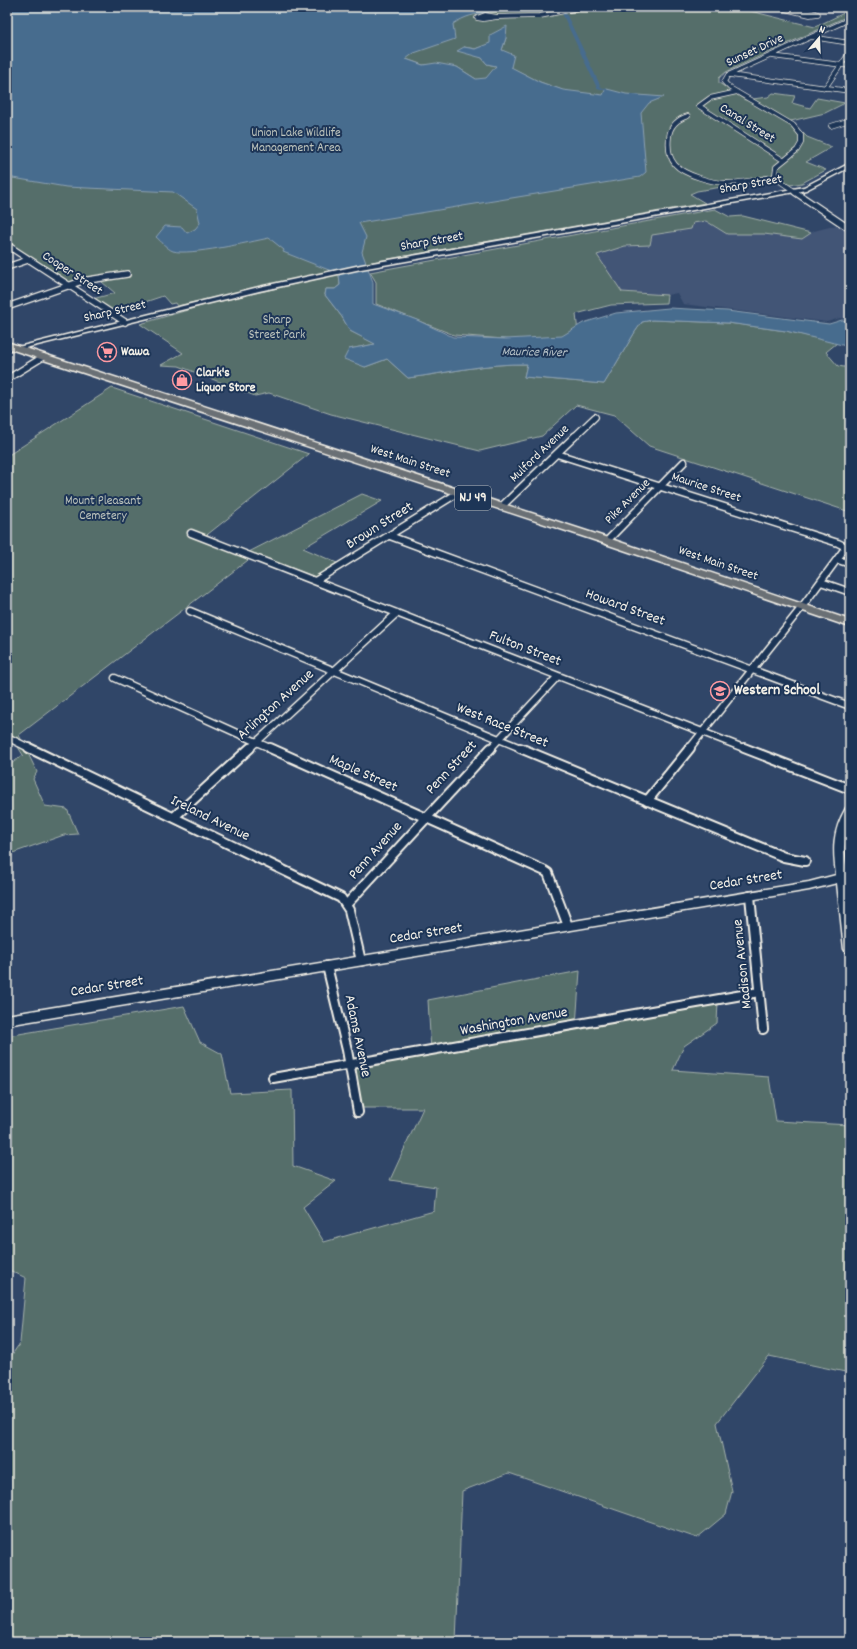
<svg xmlns="http://www.w3.org/2000/svg" width="857" height="1649" font-family="Dekko,sans-serif">
<style>
.built{fill:#425476}
.green{fill:#556e6b;stroke:#a4b0aa;fill-rule:evenodd}
.water{fill:#476c8e;stroke:#8ca1b2}
.lines{fill:none;stroke-linecap:round;stroke-linejoin:round}
.canal{fill:#476c8e;fill-rule:evenodd}
.minor-far3-casing{stroke:#f4f1e8;stroke-width:5.5}
.minor-far2-casing{stroke:#f4f1e8;stroke-width:8}
.minor-far1-casing{stroke:#f4f1e8;stroke-width:9}
.minor-casing{stroke:#f4f1e8;stroke-width:12}
.tertiary-casing{stroke:#f4f1e8;stroke-width:3}
.secondary-casing{stroke:#f4f1e8;stroke-width:3}
.trunk-casing{stroke:#f4f1e8;stroke-width:3}
.minor-far3{stroke:#1d3557;stroke-width:4}
.minor-far2{stroke:#1d3557;stroke-width:5.5}
.minor-far1{stroke:#1d3557;stroke-width:6}
.minor{stroke:#1d3557;stroke-width:8}
.tertiary{fill:#1d3557;fill-rule:evenodd}
.secondary{fill:#1d3557;fill-rule:evenodd}
.trunk{fill:#6b6f75;fill-rule:evenodd}
.labels{text-anchor:middle;dominant-baseline:central;stroke-width:4;stroke-linejoin:round;paint-order:stroke}
.far-street-label{font-size:13px;fill:#f4f1e8;stroke:#1d3557}
.far-park-label{font-size:13px;fill:#bcc3bc;stroke:#1d3557}
.far-poi-label{font-size:13px;font-weight:bold;fill:#f4f1e8;stroke:#1d3557;text-anchor:start}
.far-water-label{font-size:13px;font-style:italic;fill:#b7c2c8;stroke:#1d3557}
.shield{fill:#1d3557;stroke:#b4b9bc;stroke-width:1}
.shield-label{font-size:14px;font-weight:bold;fill:#f4f1e8}
.street-label{font-size:15px;fill:#f4f1e8;stroke:#1d3557}
.poi-label{font-size:15px;font-weight:bold;fill:#f4f1e8;stroke:#1d3557;text-anchor:start}
</style>
<rect width="100%" height="100%" fill="#304668"/>
<filter id="ink" filterUnits="userSpaceOnUse"><feTurbulence type="fractalNoise" baseFrequency=".025" numOctaves="2"/><feDisplacementMap in="SourceGraphic" scale="8" xChannelSelector="R" yChannelSelector="G"/><feConvolveMatrix kernelMatrix="1 2 1 2 8 2 1 2 1" color-interpolation-filters="sRGB"/></filter>
<g filter="url(#ink)">
<path class="built" d="M706 221 727 234H764L802 239 814 231 837 225 850 233V319L840 318 827 322 683 304 677 293 667 295 622 292 597 255 625 246 650 245 652 235 691 229 693 223Z"/>
<path class="green" d="M7 7H734L815 27 850 10V15L726 72 719 78V83L745 100 768 97 773 93 795 96 792 103 810 108 817 98 845 103 825 113 791 121 807 137 832 147 806 162 826 170 802 183 784 186 772 179 697 191 690 194 705 203 366 263 177 306 175 303 170 304 163 296 109 314 89 300 115 293 96 277 65 284 7 246ZM506 38 502 50 510 67 540 82 562 90 549 87 494 69 496 66 487 64 482 58 464 47 475 49ZM406 59 423 65 457 67 476 79 404 65Z
M715 209 730 217 743 216 811 233 802 239 764 234H727L706 221 693 223 691 229 652 235 650 245 625 246 597 255 622 292 667 295 666 303 611 305 576 314 578 333 541 342 454 335 376 304V282L370 272Z
M339 274 340 285 335 289H326L325 295 342 317 350 331 376 344 349 349 365 367 387 359 408 378C448 373 487 363 527 364L524 377 604 384 635 332 642 322 652 320 728 323 786 331 837 343 826 352 838 366 850 368V512L649 446 614 415 576 405 542 436 480 451 331 414 269 393 255 396 179 366 161 365 183 353 140 324 208 304Z
M112 388 309 454 203 538 243 555 362 494 382 501 303 548 337 563 316 577 256 554 19 735 37 772 33 779 45 806 67 809 78 834 64 835 7 855V767L23 755 7 729V456Z
M580 971 576 1025 718 1002 717 1023 684 1046 673 1070 769 1077 776 1121 850 1125V1373L769 1356 717 1423 732 1491 726 1514 697 1538 509 1473 462 1491 456 1642H7V1362L20 1343 26 1278 7 1269V1036L184 1006 200 1042 222 1054 230 1093 292 1090 293 1166 336 1181 303 1207 324 1242 434 1211 436 1187 390 1180 423 1108H356L355 1065 431 1051 428 1000Z"/>
<path class="water" d="M7 7H501L490 9 489 12C475 14 465 16 453 24L455 39 414 53 406 59 423 65 436 63 457 67 476 79 486 78 496 66 487 64 482 58 457 51 464 47 475 49 490 43V35L507 26 506 38 502 50 514 55 511 67 540 82 563 90 603 95 605 90 607 89 626 94 664 97 649 103 641 113 646 172 640 177 359 223 366 237 362 252 373 282V304L417 320 453 337 506 339 562 336 583 323 616 313 669 308 727 311 829 324 842 320 850 321V347L786 331 728 323 652 320 642 322 635 332 604 384 524 377 527 364C486 363 448 373 408 378L387 359 365 367 344 359 349 349 375 344 350 331 342 317 325 295 326 289H335L340 285 339 274 283 252 284 250 269 238C250 242 189 256 173 251 167 249 161 241 156 237L165 226 182 227 187 233 195 229 200 223 197 209 173 192 66 187 7 177Z"/>
<g class="lines">
<path class="canal" d="M559 7H563L601 87 607 89V91L597 88Z"/>
<g class="minor-far3-casing">
<path id="minor-far3" d="M776 7 810 15 818 14 796 7
M485 15 497 17 483 19 477 18Z
M497 17 540 16 584 7
M811 37 850 43
M772 56 850 66
M730 75 850 91
M825 88 850 52
M737 92 710 98 699 106 783 160
M688 116C678 119 670 126 669 137 666 163 678 171 700 178 709 181 718 183 727 183 744 183 760 178 776 177
M831 126 850 120
M797 193 781 182 775 174 776 167 797 150 801 143V135L793 125 730 88 724 82 728 75 850 19"/>
</g>
<g class="minor-far2-casing">
<path id="minor-far2" d="M795 192 850 229
M7 245 125 322
M7 267 28 260
M7 307 82 281 127 274
M7 379 43 357
M574 437 595 417"/>
</g>
<g class="minor-far1-casing">
<path id="minor-far1" d="M557 454 838 543 846 547 802 607 689 749
M501 507 575 436
M191 533 746 749
M390 536 850 706
M607 541 684 462
M838 560 850 564
M315 581 458 493
M821 582 850 592
M190 611 523 749
M115 678 272 749
M7 737 31 749
M249 749 397 613
M490 749 558 676"/>
</g>
<g class="minor-casing">
<path id="minor" d="M29 748 341 898 349 910 361 961
M270 748 545 871 548 873 568 926
M520 748 784 857 805 861
M744 748 850 789
M647 801 690 748
M174 817 250 748
M750 896 763 1029
M346 905 491 748
M327 966 347 1050 358 1112
M273 1078 759 992"/>
</g>
<g class="tertiary-casing">
<path id="tertiary" d="M850 163V167L806 190 361 269 259 291 17 350 14 348 259 287 361 265 804 187Z"/>
</g>
<g class="secondary-casing">
<path id="secondary" d="M850 807C850 820 846 831 845 844 844 854 846 863 847 873L850 872V880L848 881 850 897V953L846 952 844 949 837 883 809 890 7 1025V1015L809 882 836 875C833 849 832 832 846 808Z"/>
</g>
<g class="trunk-casing">
<path id="trunk" d="M7 342 611 539 850 620V627L603 543 7 348Z"/>
</g>
<use href="#minor-far3" class="minor-far3"/>
<use href="#minor-far2" class="minor-far2"/>
<use href="#minor-far1" class="minor-far1"/>
<use href="#minor" class="minor"/>
<use href="#tertiary" class="tertiary"/>
<use href="#secondary" class="secondary"/>
<use href="#trunk" class="trunk"/>
</g>
</g>
<defs>
<g id="supermarket-ring" transform="scale(1)"><circle r="9.5" fill="#1d3557" stroke="#ff9aa2" stroke-width="1.5"/><path d="M-6-5.5h2.5l.6 2H6L4.5 2H-2.5L-4.4-4H-6ZM-1.5 3.2a1.3 1.3 0 1 0 .1 0ZM3 3.2a1.3 1.3 0 1 0 .1 0Z" fill="#ff9aa2"/></g>
<g id="shop-ring" transform="scale(1)"><circle r="9.5" fill="#1d3557" stroke="#ff9aa2" stroke-width="1.5"/><path d="M-5-2.5h2.3a2.7 3.5 0 0 1 5.4 0H5L5.5 6h-11ZM-1.5-2.5h3a1.5 2.3 0 0 0-3 0Z" fill="#ff9aa2"/></g>
<g id="school-ring" transform="scale(1)"><circle r="9.5" fill="#1d3557" stroke="#ff9aa2" stroke-width="1.5"/><path d="M0-5L7-2L0 1L-7-2ZM-4 1L0 2.5L4 1V4Q0 6-4 4Z" fill="#ff9aa2"/></g>
</defs>
<g fill-rule="evenodd">
<use href="#supermarket-ring" x="107" y="352"/>
<use href="#shop-ring" x="182" y="380"/>
<use href="#school-ring" x="720" y="691"/>
</g>
<g class="labels">
<g class="far-street-label">
<text transform="translate(755 51) rotate(-25)">Sunset Drive</text>
<text transform="translate(747 124) rotate(32)">Canal Street</text>
<text transform="translate(751 185) rotate(-10)">Sharp Street</text>
<text transform="translate(432 242) rotate(-10)">Sharp Street</text>
<text transform="translate(72 274) rotate(33)">Cooper Street</text>
<text transform="translate(115 312) rotate(-13)">Sharp Street</text>
<text transform="translate(540 454) rotate(-44)">Mulford Avenue</text>
<text transform="translate(410 462) rotate(18)">West Main Street</text>
<text transform="translate(706 488) rotate(18)">Maurice Street</text>
<text transform="translate(628 502) rotate(-45)">Pike Avenue</text>
<text transform="translate(718 564) rotate(19)">West Main Street</text>
</g>
<g class="far-park-label">
<text x="296" y="133">Union Lake Wildlife<tspan x="296" dy="15">Management Area</tspan></text>
<text x="277" y="320">Sharp<tspan x="277" dy="15">Street Park</tspan></text>
<text x="103" y="501">Mount Pleasant<tspan x="103" dy="15">Cemetery</tspan></text>
</g>
<g class="far-poi-label">
<text x="121" y="352">Wawa</text>
<text x="196" y="373">Clark's<tspan x="196" dy="15">Liquor Store</tspan></text>
</g>
<g class="far-water-label">
<text transform="translate(534 353) rotate(1)">Maurice River</text>
</g>
<rect class="shield" x="455" y="486" width="36" height="24" rx="3"/>
<g class="shield-label">
<text x="473" y="498">NJ 49</text>
</g>
<g class="street-label">
<text transform="translate(380 526) rotate(-32)">Brown Street</text>
<text transform="translate(625 608) rotate(20)">Howard Street</text>
<text transform="translate(525 649) rotate(21)">Fulton Street</text>
<text transform="translate(276 705) rotate(-42)">Arlington Avenue</text>
<text transform="translate(502 726) rotate(22)">West Race Street</text>
<text transform="translate(452 768) rotate(-47)">Penn Street</text>
<text transform="translate(363 774) rotate(24)">Maple Street</text>
<text transform="translate(210 819) rotate(26)">Ireland Avenue</text>
<text transform="translate(376 851) rotate(-48)">Penn Avenue</text>
<text transform="translate(746 881) rotate(-9)">Cedar Street</text>
<text transform="translate(426 934) rotate(-9)">Cedar Street</text>
<text transform="translate(743 964) rotate(-96)">Madison Avenue</text>
<text transform="translate(107 987) rotate(-9)">Cedar Street</text>
<text transform="translate(514 1022) rotate(-10)">Washington Avenue</text>
<text transform="translate(357 1036) rotate(78)">Adams Avenue</text>
</g>
<g class="poi-label">
<text x="734" y="691">Western School</text>
</g>
</g>
<rect width="857" height="1649" fill="none" stroke="#1d3557" stroke-width="24"/>
<rect x="12" y="12" width="833" height="1625" fill="none" stroke="#f4f1e8" stroke-width="1.5" filter="url(#ink)"/>
<g transform="translate(819 38) rotate(19)" stroke="#1d3557" stroke-width="3" paint-order="stroke">
<path d="M0-3L7 15L0 10L-7 15Z" fill="#f4f1e8"/>
<text y="-6" font-size="11" font-weight="bold" text-anchor="middle" fill="#f4f1e8">N</text>
</g>
</svg>
